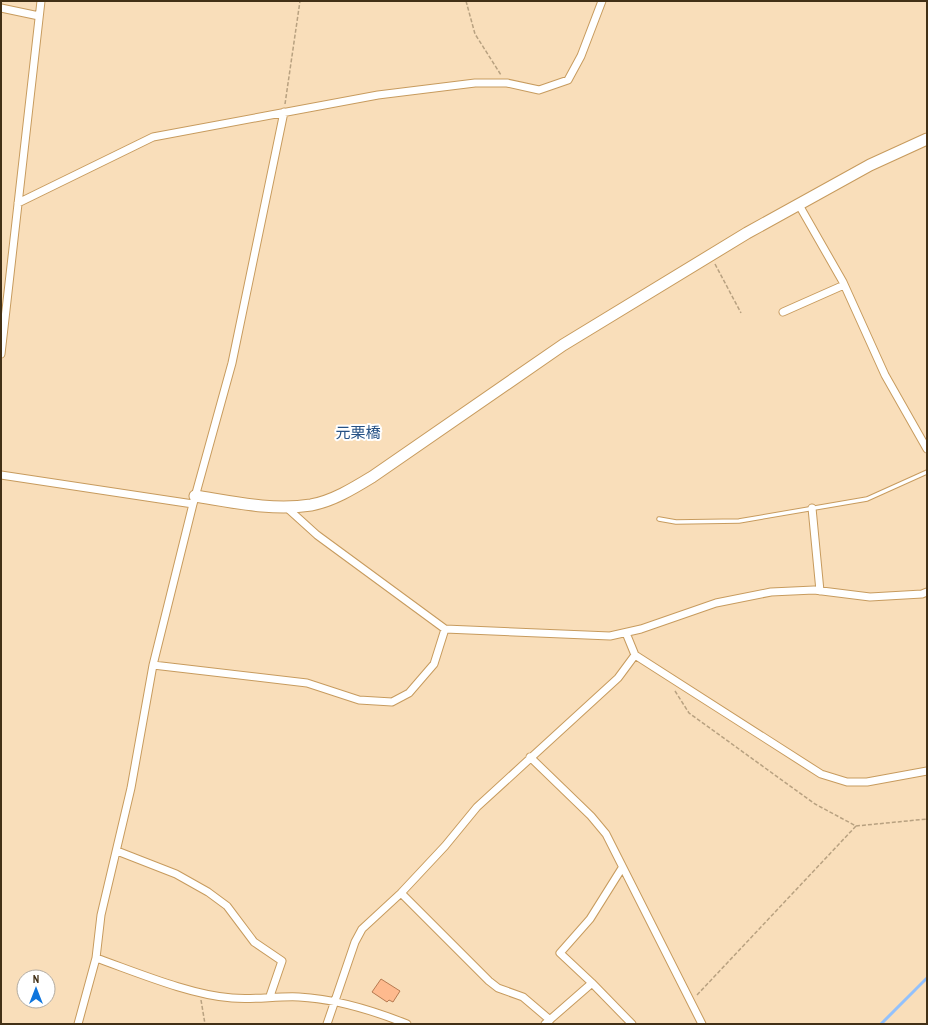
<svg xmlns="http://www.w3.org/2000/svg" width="928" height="1025" font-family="'Archivo Narrow','Noto Sans JP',sans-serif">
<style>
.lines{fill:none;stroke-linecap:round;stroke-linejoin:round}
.stream{stroke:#93c1fc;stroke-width:3}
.building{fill:#feba8e;stroke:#b67a51}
.lane-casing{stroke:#c79b5e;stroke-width:5.5}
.street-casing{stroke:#c79b5e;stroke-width:9}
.secondary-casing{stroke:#c79b5e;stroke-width:13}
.path{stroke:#b8a180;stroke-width:1.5;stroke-dasharray:4 2;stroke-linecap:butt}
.lane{stroke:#fff;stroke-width:3.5}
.street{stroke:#fff;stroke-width:7}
.secondary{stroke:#fff;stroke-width:11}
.labels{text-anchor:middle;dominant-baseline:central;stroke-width:4;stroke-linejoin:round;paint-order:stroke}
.quarter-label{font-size:15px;fill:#255185;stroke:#fff}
</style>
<rect width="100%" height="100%" fill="#f9deba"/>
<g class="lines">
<path class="stream" d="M881 1024 927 978"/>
</g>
<path class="building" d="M381 979 400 991 393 1002 389 1000 387 1002 372 992Z"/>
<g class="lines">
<g class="lane-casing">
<path id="lane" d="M659 519 676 522 739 521 867 499 927 472"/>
</g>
<g class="street-casing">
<path id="street" d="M1 8 39 16
M18 203 153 137 378 95 475 83H507L539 90 568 80 581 56 602 1
M799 205 843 282 885 375 927 449
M783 312 844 285
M1 354 41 1
M1 475 193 504
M286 507 317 535 445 629 610 636 641 629 716 603 771 592 814 590 870 597 922 594 927 592
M812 508 820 591
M635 655 821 774 847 782H867L927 771
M153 665 307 683 359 700 392 702 409 693 434 664 445 629
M530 757 591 816 606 834 702 1024
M117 851 176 874 208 892 227 906 254 942 282 961 270 996
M401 893 489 981 498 988 523 997 550 1020
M96 958C136 972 190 995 232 998 254 1000 277 996 299 997 337 999 372 1010 407 1024
M592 983 560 953 590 919 622 868
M78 1024 96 958 101 915 131 788 153 665 193 504 232 363 284 112
M327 1024 355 942 362 929 401 893 445 846 477 807 618 678 635 655 626 633
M545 1024 592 983 632 1024"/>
</g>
<g class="secondary-casing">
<path id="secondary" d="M195 496C233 502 272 511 311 505 333 501 354 488 372 477L563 345 747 233 870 165 927 139"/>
</g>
<path class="path" d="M466 1 475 34 501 75
M285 104 300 1
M715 264 741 313
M675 691 689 713 815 804 856 826 927 819
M697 995 856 826
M201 1000 205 1024"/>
<use href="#lane" class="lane"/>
<use href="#street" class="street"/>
<use href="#secondary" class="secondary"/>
</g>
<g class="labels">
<g class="quarter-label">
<text x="358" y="432">元栗橋</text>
</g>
</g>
<rect width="928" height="1025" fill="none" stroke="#423016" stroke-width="4"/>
<g transform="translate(36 989)"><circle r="19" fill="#ffffff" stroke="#b3aca2"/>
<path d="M0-3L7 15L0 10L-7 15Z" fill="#0e75dd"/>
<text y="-6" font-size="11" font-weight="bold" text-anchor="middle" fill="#423016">N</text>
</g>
</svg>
